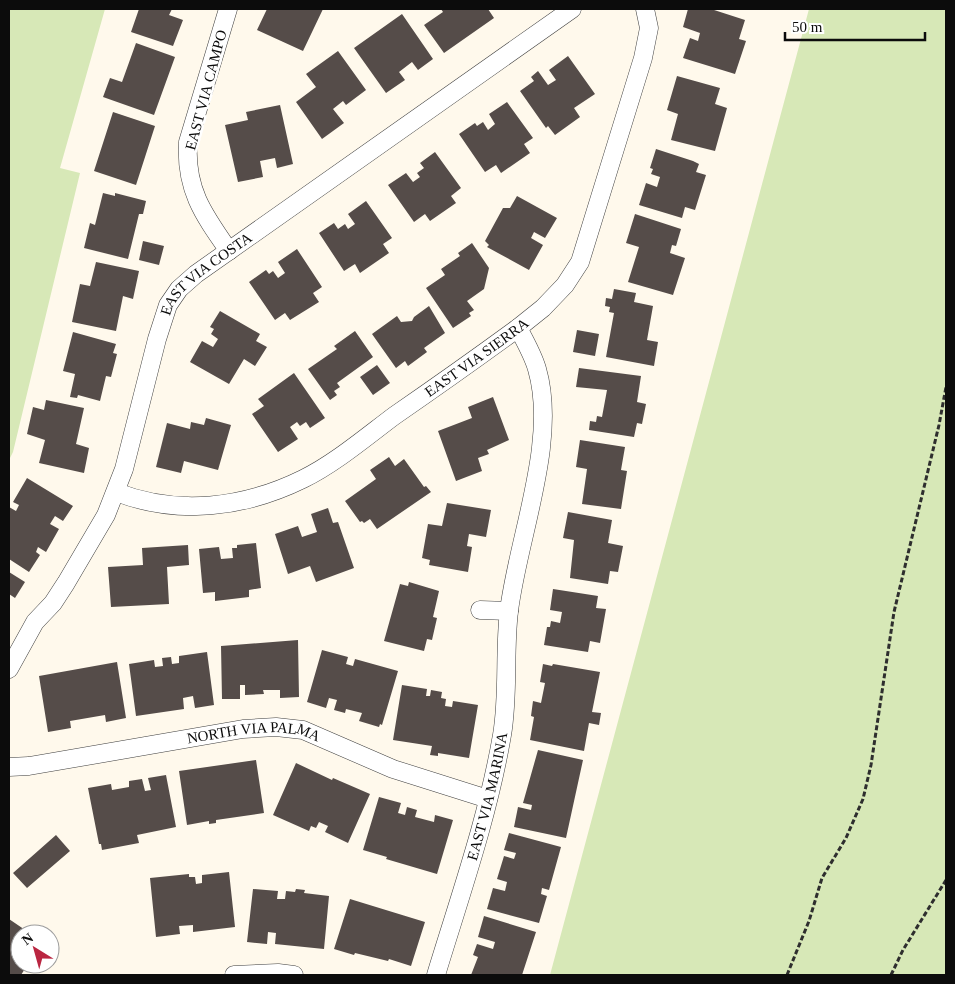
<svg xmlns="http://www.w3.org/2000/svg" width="955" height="984" font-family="'Times New Roman',serif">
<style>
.green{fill:#d7e8b7}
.building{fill:#554c49}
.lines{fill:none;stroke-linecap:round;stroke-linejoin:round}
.minor-casing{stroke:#3f3f3f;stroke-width:19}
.path{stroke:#2e2e2e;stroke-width:3;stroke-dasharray:5 2.5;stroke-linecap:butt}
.minor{stroke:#fff;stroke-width:18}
.labels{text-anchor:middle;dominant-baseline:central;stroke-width:5;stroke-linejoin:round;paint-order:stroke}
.street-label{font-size:15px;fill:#0c0c0c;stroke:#fff}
</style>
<rect width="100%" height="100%" fill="#fff9ec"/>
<path class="green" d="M9 9H105L60 168 80 173 13 452 9 460Z
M809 9H946V975H550Z"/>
<path class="building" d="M139 9H172L169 15 183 20 173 46 131 32Z
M267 9H323L303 51 257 30Z
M441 9H488L494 18 444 53 424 25 443 12Z
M688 9H711L745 20 739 39 746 41 735 74 683 58 690 38 698 41 700 33 683 27Z
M402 14 433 59 418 70 412 62 399 72 405 80 386 93 354 48Z
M136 43 175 57 154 115 103 97 110 78 122 82Z
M338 51 366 90 346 105 343 101 333 109 344 123 322 139 296 102 316 87 306 74Z
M568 56 595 94 574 108 580 117 555 135 548 126 546 128 520 91 534 81 531 77 538 71 548 85 556 80 549 70Z
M677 76 720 88 715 104 727 108 715 151 671 140 678 114 667 110Z
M507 102 533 138 524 144 530 153 501 173 496 165 485 172 459 134 475 123 477 126 483 122 488 130 495 124 489 114Z
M280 105 293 164 277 168 275 158 260 161 263 177 238 182 225 125 248 120 246 112Z
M113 112 155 126 136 185 94 171Z
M656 149 693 161 699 164 696 172 706 175 695 210 685 207 682 218 639 205 646 183 657 187 660 177 651 174 653 169 650 168Z
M435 152 461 188 451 196 456 203 430 221 425 214 414 222 388 185 406 173 413 182 420 177 417 173 424 168 420 163Z
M103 193 115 196V193L146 201 143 214H139L128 259 84 248 90 223 95 225Z
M517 196 557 218 545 238 534 232 531 238 543 245 529 270 487 247 489 245 485 241 503 208H510Z
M366 201 392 238 383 244 389 253 360 273 355 264 344 271 319 233 334 223 338 229 345 224 348 229 355 224 348 214Z
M635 214 681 229 676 246 672 245 670 253 685 258 673 295 628 282 639 247 626 243Z
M143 241 164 246 159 265 139 260Z
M472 243 489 268 484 289 467 301 474 310 469 313 471 316 453 328 426 288 445 275 441 269 460 256 458 253Z
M297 249 322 287 313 293 319 302 290 320 285 313 275 320 249 282 266 270 269 274 273 271 278 278 285 273 278 262Z
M96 262 139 271 133 299 123 296 116 331 72 322 80 284 90 286Z
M614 289 636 293 634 302 653 306 647 340 658 342 654 366 606 357 614 313 609 312 610 307 605 306 606 298 612 299Z
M429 306 445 333 424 348 427 352 408 366 405 361 396 368 372 334 397 316 401 322 412 321 414 317Z
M220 311 260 334 256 341 267 347 255 366 244 359 229 384 190 362 202 341 213 347 218 339 211 334 214 329 210 327Z
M577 330 599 334 595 356 573 352Z
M355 331 373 357 337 383 340 387 334 391 337 395 330 400 308 369 337 349 334 346Z
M73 332 116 344 113 353 117 354 111 377 106 376 100 401 78 395 77 398 70 397 75 374 63 371Z
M377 365 390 383 373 395 360 377Z
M579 368 641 376 637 402 646 404 642 424 637 423 634 437 589 430 590 421 596 422 597 416 602 417 607 390 576 387Z
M294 373 325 418 310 428 306 422 300 426 297 422 290 427 298 439 278 452 252 414 264 406 258 399Z
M493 397 509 440 487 450 489 454 478 458 482 471 456 481 438 431 472 418 468 407Z
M46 400 84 408 76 444 89 448 84 473 39 463 45 440 27 434 33 407 44 410Z
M206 418 231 425 218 470 184 461 181 473 156 467 167 423 190 429 191 422 204 425Z
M580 440 625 447 621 470 627 471 621 509 582 504 587 469 576 467Z
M389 457 395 466 404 459 424 487 426 486 431 492 377 529 370 519 364 523 362 521 360 522 345 501 376 479 370 470Z
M27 478 73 506 63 521 55 516 50 524 59 529 46 552 38 547 36 552 40 555 29 572 9 559V507L16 511 19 505 13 502Z
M447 503 491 510 486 537 469 534 467 546 472 547 468 572 429 565 430 560 422 558 428 524 442 526Z
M328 508 333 523 338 522 354 568 316 582 310 566 288 574 275 534 298 526 302 537 317 532 311 514Z
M568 512 612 520 608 543 623 546 618 572 610 571 608 584 570 578 574 540 563 538Z
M256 543 261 588 249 590V597L215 601V592L203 593 199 549 219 547 221 559 233 558 232 548H237V545Z
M188 545 189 565 167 567 169 604 111 607 108 567 143 565 142 548Z
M9 572 25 582 15 598 9 594Z
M409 582 439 591 433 617 437 618 432 640 427 639 424 651 384 641 400 584 408 586Z
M553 589 598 596 596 608 606 609 600 643 590 641 588 652 544 645 547 627H550L551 621 560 623 562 612 550 610Z
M298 640 299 697 280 698V690H263L264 694 245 695V685H240V699H222L221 646Z
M322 650 348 657 346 664 353 666 355 659 398 671 382 725 380 724 379 727 359 721 362 713 346 709 345 713 334 710 337 700 329 698 326 708 307 702Z
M207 652 214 705 195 708 193 696 183 698 184 709 136 716 129 664 154 660 155 667 163 666 162 658 171 657 172 664 179 663V656Z
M117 662 126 718 106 722 105 715 70 721 71 728 48 732 39 676Z
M543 664 552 666 553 664 600 672 592 712 601 713 599 725 589 723 584 751 530 740 534 717 531 716 533 701 541 703 545 683 540 682Z
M402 685 427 689 426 696H430L431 690 442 692 441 698 446 699 445 706 452 707 453 701 478 705 469 758 438 753V756L430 755 432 746 393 740Z
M538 750 583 760 566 838 514 827 518 807 531 810 532 805 523 803Z
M256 760 264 813 216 820V823L209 824V821L187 825 179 771Z
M296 763 332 780 333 778 370 794 348 843 325 832 328 826 319 822 316 828 311 826 309 831 273 815Z
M166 775 176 827 137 835 139 843 102 850 101 844H99L88 788 111 784 112 790 129 787V781L142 779 145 791 151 790 148 778Z
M379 797 401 803 398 813 405 815 407 807 417 810 415 817 434 822 435 815 453 820 437 874 386 859 387 857 363 850Z
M509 833 561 847 549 890 542 888 541 894 547 896 539 923 487 909 493 888 505 891 507 882 497 879 504 856 514 859 516 853 504 850Z
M56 835 70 851 27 888 13 873Z
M229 872 235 927 193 932V925L179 926 180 934 156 937 150 878 189 874V877H195L196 884 202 883V875Z
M253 889 278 891 277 899H285L286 891 295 892 296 889 305 890 304 893 329 896 324 949 275 944 276 933 268 932 267 944 247 942Z
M350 899 425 922 411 966 389 959 388 961 355 953 354 955 334 949Z
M484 916 536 932 522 975H471L478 957 473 955 477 944 493 949 495 942 478 937Z
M9 919 31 934H20V964H28L21 975 9 974Z"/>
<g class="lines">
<g class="minor-casing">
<g id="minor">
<path d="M228 9 188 142C185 189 203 214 229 251"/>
<path id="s1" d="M116 492C178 516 244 508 303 479 334 464 366 437 394 416 436 387 477 358 518 328L543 308 565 285 580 262 643 58 649 28 645 9"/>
<path d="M480 610 509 611"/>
<path id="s2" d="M9 669 35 622 53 603 66 583 106 515 124 469 157 339 168 305 179 289 196 274 572 9"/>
<path id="s3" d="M9 767 29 766 243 729 276 727 303 730 393 769 488 799"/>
<path d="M234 975 278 973 294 975"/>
<path id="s4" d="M436 975C460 896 488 817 502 735 509 694 504 652 509 611 518 537 558 441 537 369 533 355 525 341 518 328"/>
</g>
</g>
<path class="path" d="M787 975 809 921 822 878 846 838 863 799 871 765 894 612 939 425 946 387
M891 975 903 950 946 880"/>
<use href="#minor" class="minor"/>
</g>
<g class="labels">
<g class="street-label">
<text transform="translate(206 90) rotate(-75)">EAST VIA CAMPO</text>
<text stroke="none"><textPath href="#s2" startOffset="451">EAST VIA COSTA</textPath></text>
<text stroke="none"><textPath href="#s1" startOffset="405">EAST VIA SIERRA</textPath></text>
<text stroke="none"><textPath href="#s3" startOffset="248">NORTH VIA PALMA</textPath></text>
<text stroke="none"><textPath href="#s4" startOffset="186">EAST VIA MARINA</textPath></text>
</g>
</g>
<rect width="955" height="984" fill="none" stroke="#0c0c0c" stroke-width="20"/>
<g transform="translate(35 949) rotate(323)"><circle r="24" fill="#ffffff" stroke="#9e9e9e"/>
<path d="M0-4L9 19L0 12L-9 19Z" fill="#ba2641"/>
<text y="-8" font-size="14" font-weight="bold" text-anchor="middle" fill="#0c0c0c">N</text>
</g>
<path d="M785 32v8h140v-8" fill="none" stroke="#0c0c0c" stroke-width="2.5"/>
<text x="792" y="32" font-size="15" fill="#0c0c0c" stroke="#ffffff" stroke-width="4" paint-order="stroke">50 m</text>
</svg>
